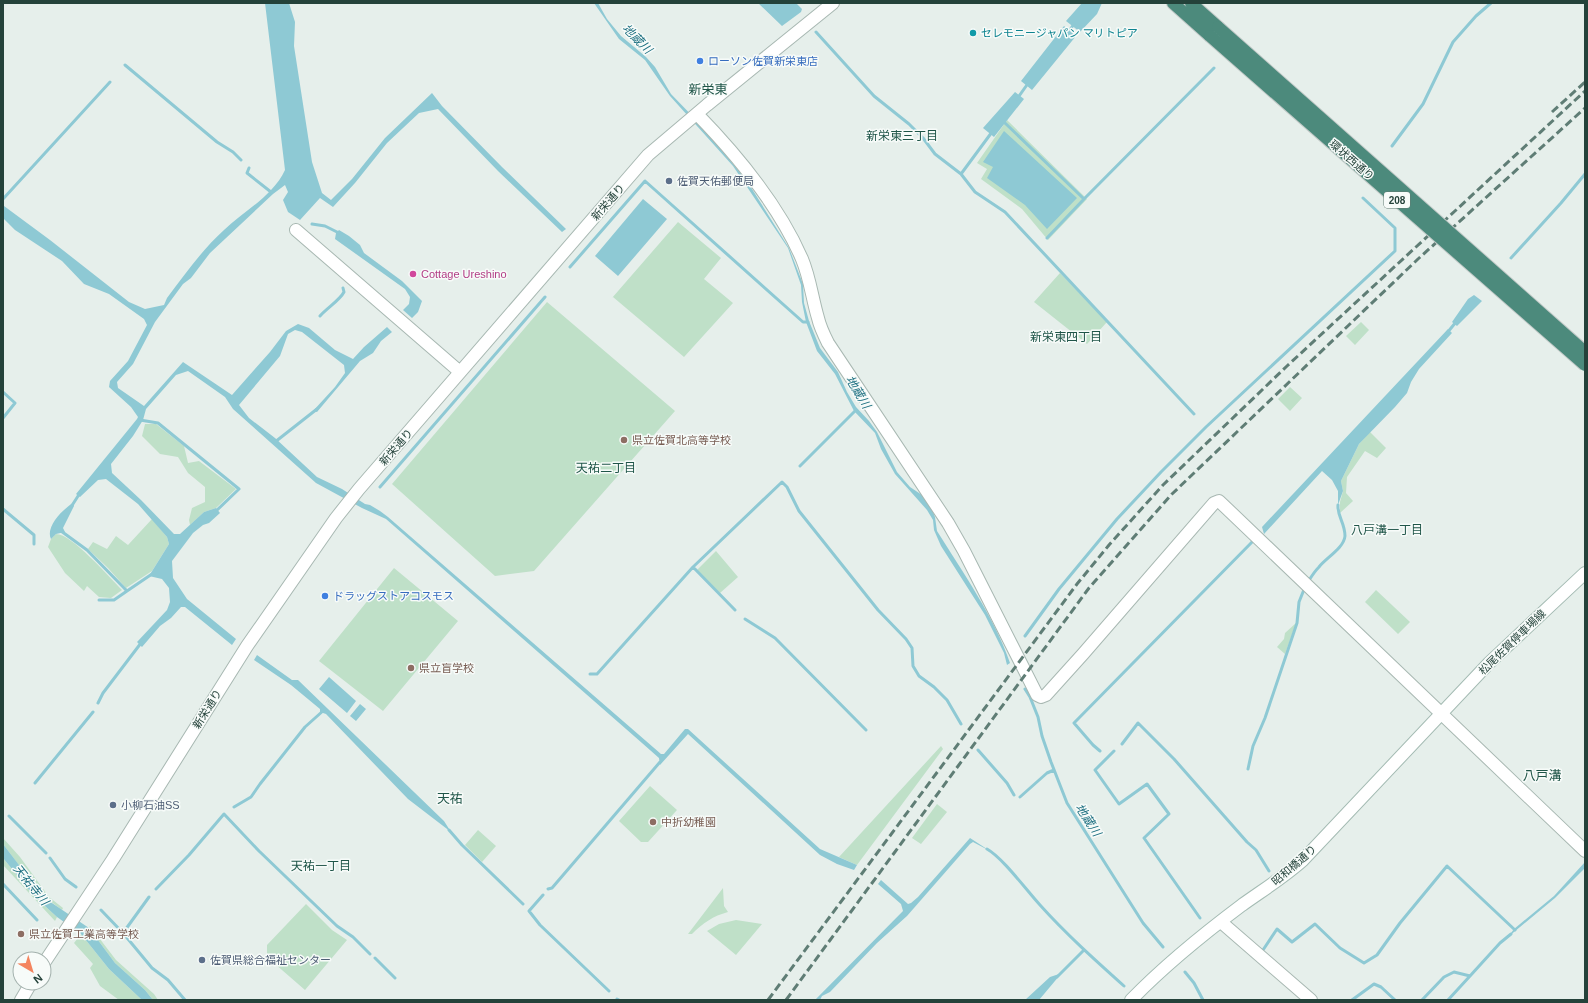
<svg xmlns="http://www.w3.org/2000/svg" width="1588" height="1003" font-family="Helvetica,'Noto Sans JP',sans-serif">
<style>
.green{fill:#bfe0c8}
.water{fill:#8ec9d4}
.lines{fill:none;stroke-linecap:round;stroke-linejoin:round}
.stream{stroke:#8ec9d4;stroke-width:3}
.tertiary-casing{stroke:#a8b8b2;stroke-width:14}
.secondary-casing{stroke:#a4bbb3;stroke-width:14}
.trunk-casing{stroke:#c2cac8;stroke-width:14}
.tertiary{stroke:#fff;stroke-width:12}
.secondary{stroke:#fff;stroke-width:12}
.trunk{stroke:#4c8a7c;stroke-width:12}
.rail{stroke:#5f7d75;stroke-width:3;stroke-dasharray:8 4;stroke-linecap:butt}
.trunk-bridge-casing{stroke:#c2cac8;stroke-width:14;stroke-linecap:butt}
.trunk-bridge{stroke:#4c8a7c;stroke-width:12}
.culture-dot{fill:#0f9aa8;stroke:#f7fbf9;stroke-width:1.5}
.shop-dot{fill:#3f7fe0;stroke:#f7fbf9;stroke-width:1.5}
.service-dot{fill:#5c6f8a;stroke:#f7fbf9;stroke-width:1.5}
.hotel-dot{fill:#d1479c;stroke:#f7fbf9;stroke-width:1.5}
.education-dot{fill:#8d6e63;stroke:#f7fbf9;stroke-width:1.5}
.labels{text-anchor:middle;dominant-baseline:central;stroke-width:3;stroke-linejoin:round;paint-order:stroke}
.shield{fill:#f7fbf9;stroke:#637a73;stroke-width:1}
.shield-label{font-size:10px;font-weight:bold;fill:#24423a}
.culture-label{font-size:11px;fill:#0d838f;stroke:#f7fbf9;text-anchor:start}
.shop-label{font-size:11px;fill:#366cbe;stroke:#f7fbf9;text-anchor:start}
.street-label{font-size:11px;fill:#24423a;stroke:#f7fbf9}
.service-label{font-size:11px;fill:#4e5e75;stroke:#f7fbf9;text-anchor:start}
.hotel-label{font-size:11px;fill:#b23c85;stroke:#f7fbf9;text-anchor:start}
.education-label{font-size:11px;fill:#785e54;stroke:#f7fbf9;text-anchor:start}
.water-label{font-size:12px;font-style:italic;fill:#1c6f80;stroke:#f7fbf9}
.neighbourhood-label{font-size:12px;fill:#1f5548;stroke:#f7fbf9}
.quarter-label{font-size:13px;fill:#1f5548;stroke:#f7fbf9}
</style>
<rect width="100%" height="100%" fill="#e6efeb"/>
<path class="green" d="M1007 120 1087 199 1048 240 1022 209 981 179 987 169 977 163Z
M678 222 721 258 704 279 733 303 684 357 613 297 612 298Z
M1060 273 1107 322 1087 344 1034 302Z
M547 302 675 411 534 571 495 576 392 484Z
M1361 322 1369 330 1355 345 1346 336Z
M1290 387 1302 398 1290 411 1278 399Z
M145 424H156L184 446 188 463 199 461 236 489 216 508 204 512 190 525 189 520 192 508 205 502V487L188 473 178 457 160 454 142 436Z
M1370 432 1386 448 1377 458 1365 451 1347 477 1346 493 1353 501 1340 513V502L1343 491 1341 481 1359 444Z
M152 519 167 537 169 544 152 571 126 588 108 568 88 549 93 542 107 549 116 536 128 545Z
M56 534C72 534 109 577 122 590L111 598 99 597 87 586 84 591 65 573 48 547 51 539Z
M716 551 738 577 720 593 697 570Z
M394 568 458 621 383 711 319 661Z
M1376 590 1410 622 1398 634 1365 602Z
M1296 623 1285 654 1277 647 1284 639 1285 633Z
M941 746 943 749 857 865 839 857Z
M650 786 677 810 648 842H641L619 821Z
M937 804 947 812 921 844 912 838Z
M478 830 496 846 482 862 465 845Z
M3 838 20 857 49 897 63 908 62 910C37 893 21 867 3 844Z
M3 858 34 896 57 917 55 921 3 865Z
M723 888 724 906 728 912C713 916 703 923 692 934H688Z
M306 904 332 930 347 940 305 990 267 957V945Z
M736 920 762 924 736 955 707 931 719 924Z
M90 926 116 960 154 994 158 1000H153L145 990 115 963 89 928Z
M81 934 109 969 142 1000H119L100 986 90 968 93 964 74 943Z"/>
<path class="water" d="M265 3H289L295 22 294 46 312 162 322 193 331 200 352 179 385 138 432 93 442 106 502 167 566 229 562 232 498 171 438 109 419 113 387 143 355 183 333 207 320 198 300 220 288 212 283 200 288 192 285 185 273 194 210 253 191 278 183 284 155 322 133 364 117 382 118 388 144 406 183 362 232 395 270 352 286 331 298 324 309 328 335 350 353 359 364 347 387 327 392 332 381 341 373 353 360 361 317 412 313 411 335 387 345 373 344 365 302 332 295 330 288 334 280 356 239 405 249 418 275 438 317 477 342 489 365 504 370 505 380 511 388 517 661 754H664L685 729H688L820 849 857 865 854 870 837 864 820 855 688 734 660 765 659 758 642 743 386 519 362 508 316 483 233 409 225 397 188 371 176 375 146 409 143 420 133 436 111 464 112 473 141 500 174 534H180L204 512 216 508 220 513 209 523 203 525 193 533 172 561 173 578 187 599 236 639 232 645 185 607H181L171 618 160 626 142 647 137 642 167 610 170 602 169 588 162 579 149 576 169 544 167 537 138 504 106 479 98 480 80 497 76 494 137 419 138 417 131 407 109 387 110 381 128 361 147 325 144 319 109 294 84 284 62 261 15 230 3 218V204L4 206 50 240 129 302 145 309 164 305 167 298C185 274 202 250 224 230 244 211 273 196 285 170Z
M594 3H598L607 19 621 36 646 57 655 67 671 94 701 125 747 181 789 248 803 284 804 303 809 321 820 348 838 372 847 392 856 407 869 421 877 432 897 472 910 487 922 495 931 507 935 517 937 531C962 571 995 618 1010 663L1007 665 1004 653 985 615 941 546 934 530 933 520 927 510 895 474 881 449 875 433 854 411 835 374 817 351 806 322 802 302 801 285 788 248 733 166 670 96 645 60 619 39Z
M758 3H796L802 9 801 12 782 26Z
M1082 3H1102L1097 14 1080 32 1066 21Z
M1064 26 1076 36 1032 90 1021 81Z
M1015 92 1024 99 994 137 983 128Z
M1004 131 1077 198 1047 229 1025 205 987 178 993 167 983 162Z
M643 199 667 219 618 276 595 256Z
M339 230 349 236 360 245 364 253 402 281 422 301 418 312 412 318 403 310 409 304 410 297 405 289 335 239 336 233Z
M1474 295 1482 301 1457 326 1452 322 1468 299Z
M1448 329 1452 333 1419 369 1411 382 1407 393 1395 407 1359 444 1341 481 1343 491 1338 505V491L1332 480 1322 471 1264 534 1262 527Z
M73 503 74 506 63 528 65 532 56 534 51 539C45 527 63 509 73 503Z
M257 655 292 680H298L444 821 451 832 408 799 326 714 320 712V709L291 685 254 660Z
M329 677 356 701 347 713 319 689Z
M360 704 366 709 356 721 350 716Z
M970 838 990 851 973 842 970 844 907 916 877 943 830 992 822 996 820 1000H815L903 911 901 904 878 884 881 880 908 904 911 903 918 897Z
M3 844 35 886 49 901 89 928 115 963 145 990 153 1000H142L109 969 81 934 57 917 34 896 3 858Z
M1585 862V868L1555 898 1508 937 1514 929 1554 896Z
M1059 974 1060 975 1039 1000H1025L1050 977Z"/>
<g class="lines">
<path class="stream" d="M816 32 874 96 909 124 923 138 935 154 961 174 975 192 1005 212 1194 414
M1067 34 1074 24
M125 65 217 142 233 152 241 160
M1017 99 1029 82
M1005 123 1084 199 1047 238
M1392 146 1423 104 1453 42 1476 16 1491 3
M249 168 247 173 271 192
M961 174 992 132
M3 199 110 82
M1084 199 1214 68
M312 224 325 226 339 233
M1511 258 1561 203 1585 174
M570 267 645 181 803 322H808
M320 316C327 308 340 300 344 292L343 288
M1447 333 1456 322
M3 392 15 403 3 418
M140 420 158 423 239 489 215 512
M275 442 317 409
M800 466 856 410
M380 487 545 297
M71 507 80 493
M3 509 34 535V544
M61 531 87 550 127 591 152 574
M693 567 735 610
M1308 582C1311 577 1315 571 1319 567 1326 558 1344 548 1345 536 1345 523 1337 516 1338 505
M99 600H114L127 591
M745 619 775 638 866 730
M1025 636 1059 589 1117 519 1161 472 1206 427 1395 251V228L1363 198
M590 674H597L693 567 782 482 787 487 799 511 878 610 906 639 912 648 913 666 919 676 934 687 947 700 961 724
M1025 689 1030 697 1038 717 1042 736 1051 762 1067 803 1143 923 1163 947
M98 703 103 693 141 643
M1122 744 1138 723 1174 759 1247 842 1256 850 1269 871
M978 750 1007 783 1014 795
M1100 751 1093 745 1074 723 1255 539
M1114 751 1095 770 1119 804 1147 784 1169 814 1144 838 1200 918
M1248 769 1253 746 1265 718 1297 623 1299 602 1305 587
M35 783 93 712
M1020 797 1047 773 1054 770
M234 807 251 797 260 784 305 727 324 710
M9 816 46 853
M449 830 462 845 523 904
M987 849C1003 858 1027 891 1040 905 1066 934 1095 960 1124 986
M50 858 65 879 76 887
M3 884 37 920
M156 889 189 855 224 814 259 851 337 926 353 937 370 954
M548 889 552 888 660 762
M543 895 529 911 540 925 609 991
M101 910 123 933 152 968 168 980 185 1000
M123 933 149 897
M1263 950 1277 929 1292 942 1315 924 1340 948 1364 963 1377 955 1400 923 1447 866 1515 930
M375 958 395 978
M1185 972 1194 983 1203 1000
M1057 977 1084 950
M617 999 619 1000
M1352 1000 1374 984 1381 987 1395 1000
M1422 1000 1444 977 1454 972 1470 976 1500 943 1511 934
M1448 1000 1470 976"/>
<g class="tertiary-casing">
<path id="tertiary" d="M697 114C737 155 779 206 802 259 810 278 812 298 818 318 820 327 824 335 828 343L948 523 964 551 1037 695 1041 697 1046 695 1083 654 1214 503 1219 501 1585 851
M296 230 460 372
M1221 922 1311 1000
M44 963 113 859 247 646 336 518 359 489 648 155 707 105 833 3
M21 1000 31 983"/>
</g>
<g class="secondary-casing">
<path id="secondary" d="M1131 1000C1163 967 1206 932 1242 905 1263 890 1284 877 1303 860L1489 663 1585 573"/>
</g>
<g class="trunk-casing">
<path id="trunk" d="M1173 3 1210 36
M1191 3 1218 27"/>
</g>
<use href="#tertiary" class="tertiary"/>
<use href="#secondary" class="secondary"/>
<use href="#trunk" class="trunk"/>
<path class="rail" d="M1552 112 1585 82
M768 1000 1077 584 1109 545 1163 485 1287 366 1585 91
M786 1000 1089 588 1172 494 1418 259 1585 108"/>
<g class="trunk-bridge-casing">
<path id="trunk-bridge" d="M1218 27 1585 352
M1210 36 1585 365"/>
</g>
<use href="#trunk-bridge" class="trunk-bridge"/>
</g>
<circle class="culture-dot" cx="973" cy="33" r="4"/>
<g class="shop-dot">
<circle cx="700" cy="61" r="4"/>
<circle cx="325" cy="596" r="4"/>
</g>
<g class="service-dot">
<circle cx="669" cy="181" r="4"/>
<circle cx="113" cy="805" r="4"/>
<circle cx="202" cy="960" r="4"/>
</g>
<circle class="hotel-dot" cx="413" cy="274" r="4"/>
<g class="education-dot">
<circle cx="624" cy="440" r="4"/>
<circle cx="411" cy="668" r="4"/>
<circle cx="653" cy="822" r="4"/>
<circle cx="21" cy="934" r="4"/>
</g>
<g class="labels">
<rect class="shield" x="1384" y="192" width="26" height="16" rx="3"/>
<g class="shield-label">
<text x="1397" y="200">208</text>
</g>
<g class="culture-label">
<text x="981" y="33">セレモニージャパン マリトピア</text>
</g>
<g class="shop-label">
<text x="708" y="61">ローソン佐賀新栄東店</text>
<text x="333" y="596">ドラッグストアコスモス</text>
</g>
<g class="street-label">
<text transform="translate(1352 160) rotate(41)">環状西通り</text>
<text transform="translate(608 202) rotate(-49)">新栄通り</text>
<text transform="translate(396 447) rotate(-49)">新栄通り</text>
<text transform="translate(1512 642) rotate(-44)">松尾佐賀停車場線</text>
<text transform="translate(207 709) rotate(-58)">新栄通り</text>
<text transform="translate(1294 865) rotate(-41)">昭和橋通り</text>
</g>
<g class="service-label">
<text x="677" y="181">佐賀天佑郵便局</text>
<text x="121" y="805">小柳石油SS</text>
<text x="210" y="960">佐賀県総合福祉センター</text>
</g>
<g class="hotel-label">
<text x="421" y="274">Cottage Ureshino</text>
</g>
<g class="education-label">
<text x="632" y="440">県立佐賀北高等学校</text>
<text x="419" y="668">県立盲学校</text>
<text x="661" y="822">中折幼稚園</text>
<text x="29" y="934">県立佐賀工業高等学校</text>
</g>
<g class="water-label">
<text transform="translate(637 39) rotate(45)">地蔵川</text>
<text transform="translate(858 392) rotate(59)">地蔵川</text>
<text transform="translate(1088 820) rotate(57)">地蔵川</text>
<text transform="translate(31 885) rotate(51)">天祐寺川</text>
</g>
<g class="neighbourhood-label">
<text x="902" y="136">新栄東三丁目</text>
<text x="1066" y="337">新栄東四丁目</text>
<text x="606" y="468">天祐二丁目</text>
<text x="1387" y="530">八戸溝一丁目</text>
<text x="321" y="866">天祐一丁目</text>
</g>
<g class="quarter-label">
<text x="708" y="89">新栄東</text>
<text x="1542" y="775">八戸溝</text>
<text x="450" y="798">天祐</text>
</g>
</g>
<rect width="1588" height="1003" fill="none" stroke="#24423a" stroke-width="8"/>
<g transform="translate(32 971) rotate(142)"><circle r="19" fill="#f7fbf9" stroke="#a3b1ad"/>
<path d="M0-3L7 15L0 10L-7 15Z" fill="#f4845f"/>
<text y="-6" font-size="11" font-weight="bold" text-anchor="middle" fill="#24423a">N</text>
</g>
</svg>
